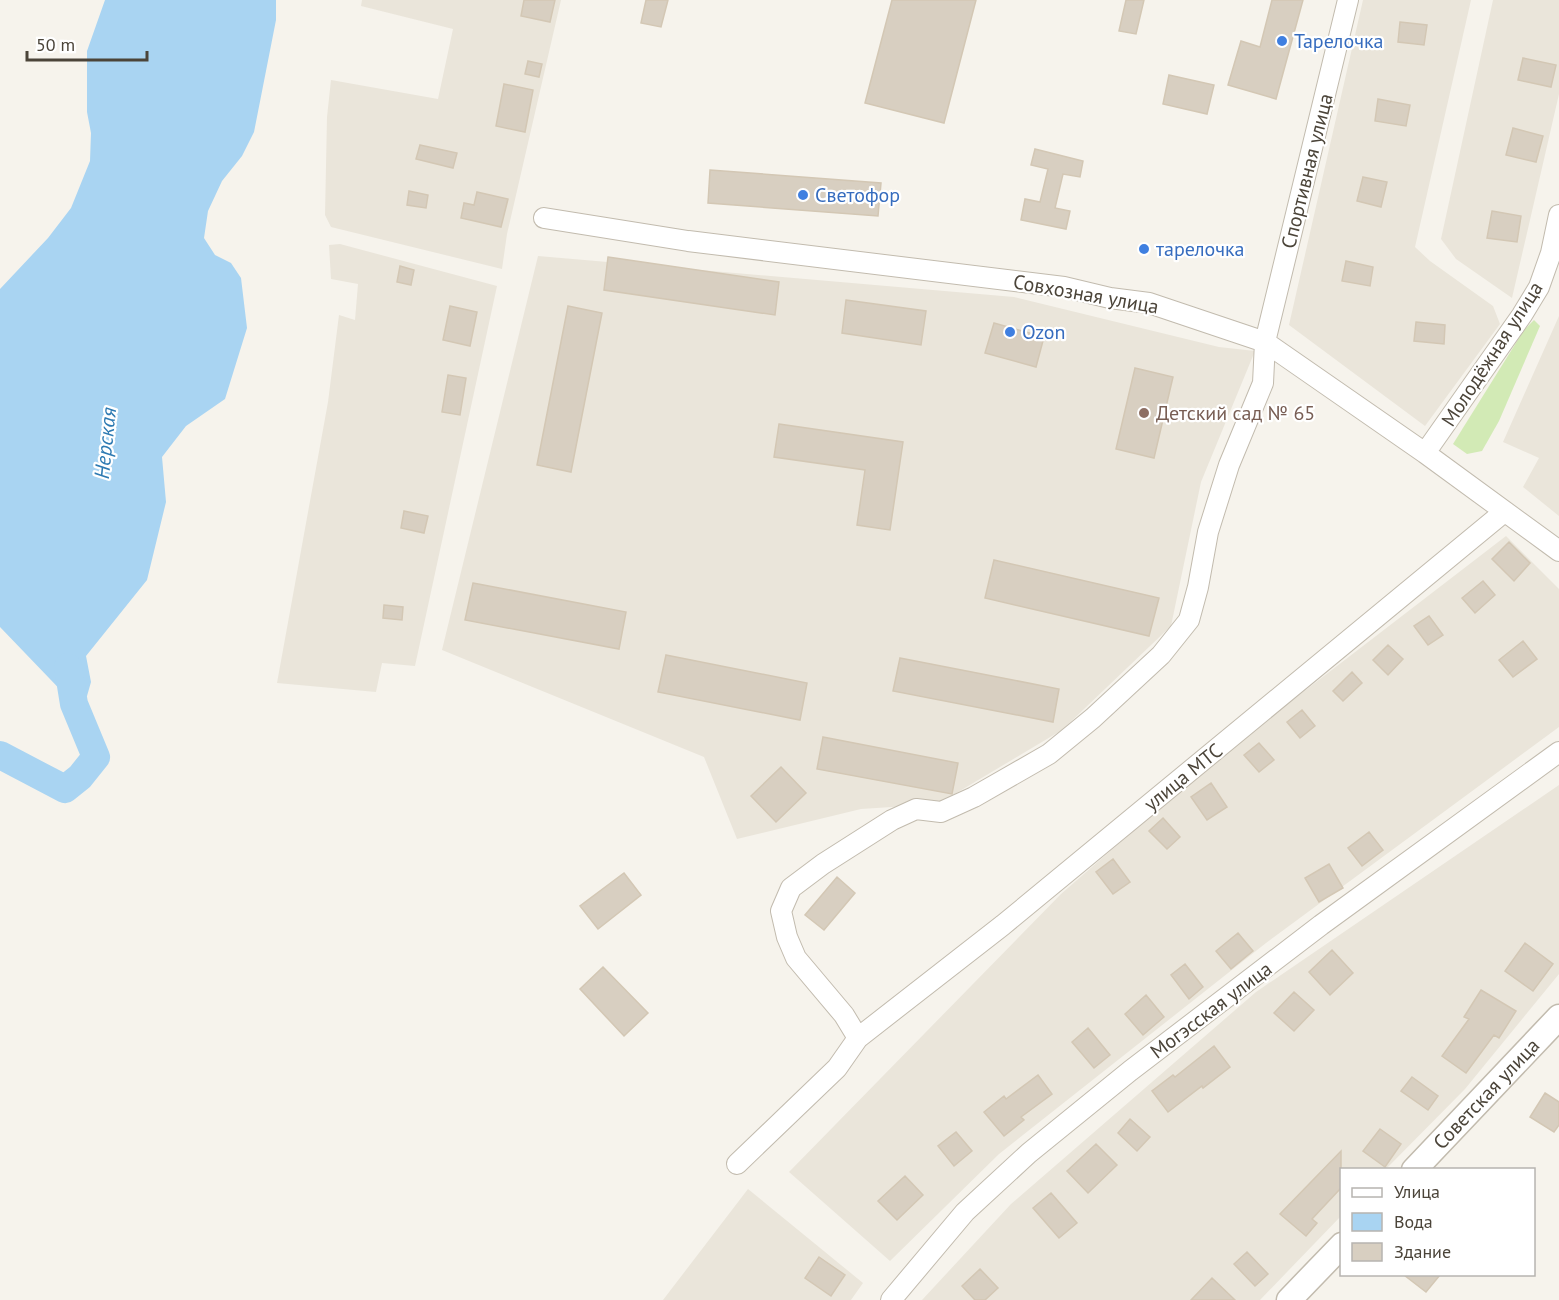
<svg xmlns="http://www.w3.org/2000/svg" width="1559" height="1300" font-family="'PT Sans',sans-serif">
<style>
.residential{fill:#eae5da}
.green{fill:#d2eab5}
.water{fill:#a9d4f2}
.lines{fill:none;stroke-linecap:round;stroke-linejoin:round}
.river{stroke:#a9d4f2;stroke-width:28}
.building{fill:#d8cfc1;stroke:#d3c7b4;stroke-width:1.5}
.minor-casing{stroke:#c2bbae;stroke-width:22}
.tertiary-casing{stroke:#c2bbae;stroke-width:27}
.minor{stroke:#fff;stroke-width:20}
.tertiary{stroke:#fff;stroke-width:24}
.shop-dot{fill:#3f7fe0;stroke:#fff;stroke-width:2}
.education-dot{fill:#8d6e63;stroke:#fff;stroke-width:2}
.labels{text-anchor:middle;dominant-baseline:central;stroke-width:4.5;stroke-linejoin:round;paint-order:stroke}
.shop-label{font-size:20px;fill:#366cbe;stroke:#fff;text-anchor:start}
.street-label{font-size:20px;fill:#4b4439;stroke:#fff}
.education-label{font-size:20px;fill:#785e54;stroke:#fff;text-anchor:start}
.water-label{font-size:21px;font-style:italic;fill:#2e7ab2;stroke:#fff}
</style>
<rect width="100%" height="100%" fill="#f6f3ec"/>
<path class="residential" d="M362 0H561L507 234 502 269 331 227 325 215 327 117 331 80 438 99 453 29 361 6Z
M1363 0H1471L1415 247 1430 261 1493 306 1500 324 1425 426 1289 325Z
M1493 0H1559V94L1512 298 1456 259 1441 239Z
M340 244 497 286 415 666 382 663 376 692 277 683 328 402 339 315 355 320 358 284 331 279 329 245Z
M538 256 1014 297 1219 347 1255 351 1201 482 1171 626 1062 730 938 804 861 809 737 839 704 757 442 650Z
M1559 316V516L1523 487 1539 458 1503 442Z
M1506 536 1559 589V727L1266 943 999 1154 890 1261 789 1172 1061 894 1211 763Z
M1559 785V974L1465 1089 1386 1169 1342 1170 1341 1216 1260 1300H922L1011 1204 1256 992Z
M748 1189 863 1283 851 1300H663Z"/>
<path class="green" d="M1534 320 1540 326 1499 421 1482 451 1467 454 1453 444 1524 330Z"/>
<path class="water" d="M105 0H276V20L254 132 242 156 222 181 208 211 204 238 215 255 231 263 241 278 247 328 225 399 186 426 162 457 166 502 147 580 86 656 91 682 87 696 74 704 0 627V289L48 238 71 208 90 161 91 133 87 112V51Z"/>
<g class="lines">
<path class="river" d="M0 755 65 789 80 777 96 757 74 704 68 667"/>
</g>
<path class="building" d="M524 0H555L550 22 521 16Z
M646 0H668L661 27 641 23Z
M892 0H976L944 123 865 103Z
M1126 0H1144L1136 34 1119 31Z
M1272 0H1303L1276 99 1228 85 1241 41 1260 47Z
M1400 22 1427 25 1424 45 1398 42Z
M1523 58 1556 65 1551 87 1518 80Z
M528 61 542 64 539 77 525 74Z
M1169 75 1214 85 1207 114 1163 104Z
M504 84 533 90 525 132 496 126Z
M1378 99 1410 105 1406 126 1375 121Z
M1513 128 1543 136 1536 162 1506 155Z
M420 145 457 153 453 168 416 159Z
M1035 149 1083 161 1080 177 1063 174 1055 208 1070 211 1066 229 1021 220 1025 199 1040 202 1048 169 1031 165Z
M710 170 881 183 878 216 708 203Z
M1363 177 1387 182 1381 207 1357 201Z
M409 191 428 195 426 208 407 205Z
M477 192 508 199 501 227 461 218 464 203 474 205Z
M1492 211 1521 216 1517 242 1487 238Z
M608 257 779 282 775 315 604 290Z
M1346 261 1373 267 1370 286 1342 281Z
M400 266 414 270 411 285 397 282Z
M846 300 926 311 921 345 842 333Z
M450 306 477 312 470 346 443 340Z
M568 306 602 313 571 472 537 465Z
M1416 322 1445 325 1444 344 1414 341Z
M994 323 1044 337 1036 367 985 353Z
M1135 368 1173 377 1154 458 1116 449Z
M448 375 466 378 460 415 442 412Z
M779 424 903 442 890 530 857 525 865 470 774 457Z
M404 511 428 516 424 533 401 528Z
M1509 542 1530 563 1514 581 1492 559Z
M994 560 1159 598 1149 636 985 598Z
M1483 581 1495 595 1475 613 1462 598Z
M473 583 626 612 619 649 465 620Z
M384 605 403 607 402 620 383 618Z
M1429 616 1443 635 1428 645 1414 626Z
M1523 641 1537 659 1513 677 1499 660Z
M1388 645 1403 659 1388 675 1373 660Z
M666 655 807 683 800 720 658 692Z
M900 658 1059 689 1053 722 893 691Z
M1352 672 1362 683 1343 701 1333 691Z
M1302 710 1315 726 1300 738 1287 722Z
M823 737 958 763 952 794 817 769Z
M1259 743 1274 760 1259 772 1244 755Z
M781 767 806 793 776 822 751 796Z
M1211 783 1227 807 1207 820 1191 797Z
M1163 818 1180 837 1167 849 1149 831Z
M1369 832 1383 850 1362 866 1348 848Z
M1113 859 1130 882 1113 894 1096 872Z
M1329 864 1343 888 1319 902 1305 878Z
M624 873 641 895 598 929 580 906Z
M837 877 855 893 824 930 805 915Z
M1238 933 1253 951 1231 969 1216 951Z
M1525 943 1553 964 1533 991 1505 971Z
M1332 950 1353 973 1330 995 1309 972Z
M1185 964 1203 987 1189 999 1171 975Z
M603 967 648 1013 624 1036 580 989Z
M1481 990 1516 1011 1499 1038 1494 1035 1466 1073 1442 1056 1469 1019 1464 1017Z
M1294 992 1314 1010 1294 1031 1274 1013Z
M1146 995 1164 1017 1143 1035 1125 1014Z
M1088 1028 1110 1055 1094 1068 1072 1042Z
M1214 1046 1230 1067 1203 1088 1202 1086 1168 1112 1152 1091 1173 1075 1175 1077Z
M1038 1075 1052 1094 1021 1117 1024 1120 1004 1136 984 1112 1004 1096 1006 1099Z
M1412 1077 1438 1096 1428 1110 1401 1091Z
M1545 1093 1559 1102V1125L1554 1132 1530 1117Z
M1130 1119 1150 1137 1137 1151 1118 1133Z
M1380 1129 1401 1144 1385 1167 1363 1151Z
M956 1132 972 1151 954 1166 938 1146Z
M1096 1144 1117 1165 1088 1193 1067 1171Z
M1341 1151V1188L1312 1219 1317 1223 1306 1236 1280 1214Z
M905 1176 923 1195 897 1220 878 1201Z
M1051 1193 1077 1223 1059 1238 1033 1208Z
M1247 1252 1268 1274 1255 1286 1234 1264Z
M819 1257 845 1275 831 1296 805 1278Z
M980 1269 998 1288 985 1300H975L962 1286Z
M1404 1275H1440L1426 1292Z
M1212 1278 1235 1300H1191Z"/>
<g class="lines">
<g class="minor-casing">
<path id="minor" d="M544 218 688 241 1064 287 1110 298 1149 303 1265 342 1425 453 1559 551
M1425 453 1522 315 1539 287 1551 253 1559 215
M858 1038 1003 925 1504 512
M737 1164 837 1068 858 1038 844 1015 796 958 787 937 781 911 791 888 823 864 892 820 916 809 941 812 974 797 1049 754 1093 718 1161 655 1189 620 1198 587 1208 532 1229 465 1263 383 1265 342 1348 0
M891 1300 965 1212 1029 1153 1130 1071 1321 925 1559 752"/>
</g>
<g class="tertiary-casing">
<g id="tertiary">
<path id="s1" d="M1414 1170 1559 1017"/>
<path d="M1289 1300 1342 1245"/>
</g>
</g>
<use href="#minor" class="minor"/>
<use href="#tertiary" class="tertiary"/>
</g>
<g class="shop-dot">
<circle cx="1282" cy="41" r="6"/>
<circle cx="803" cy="195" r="6"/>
<circle cx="1144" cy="249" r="6"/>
<circle cx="1010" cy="332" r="6"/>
</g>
<circle class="education-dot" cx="1144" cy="413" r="6"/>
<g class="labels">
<g class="shop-label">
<text x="1294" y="41">Тарелочка</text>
<text x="815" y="195">Светофор</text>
<text x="1156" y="249">тарелочка</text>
<text x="1022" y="332">Ozon</text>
</g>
<g class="street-label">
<text transform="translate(1307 171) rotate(-76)">Спортивная улица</text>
<text transform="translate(1086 294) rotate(10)">Совхозная улица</text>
<text transform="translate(1492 354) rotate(-57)">Молодёжная улица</text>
<text transform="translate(1183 777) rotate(-39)">улица МТС</text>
<text transform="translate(1211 1010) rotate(-37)">Могэсская улица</text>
<text stroke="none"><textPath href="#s1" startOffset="105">Советская улица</textPath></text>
</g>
<g class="education-label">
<text x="1156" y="413">Детский сад № 65</text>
</g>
<g class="water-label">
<text transform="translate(105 443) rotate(-84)">Нерская</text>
</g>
</g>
<rect x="1340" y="1168" width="195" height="108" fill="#ffffff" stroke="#b7b4b0" stroke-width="1.5"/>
<rect x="1352" y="1188" width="30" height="9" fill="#ffffff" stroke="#b7b4b0" stroke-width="1.5"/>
<text x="1394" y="1198" font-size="18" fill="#4b4439">Улица</text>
<rect x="1352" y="1213" width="30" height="18" fill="#a9d4f2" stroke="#b7b4b0" stroke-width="1.5"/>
<text x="1394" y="1228" font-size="18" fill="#4b4439">Вода</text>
<rect x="1352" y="1243" width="30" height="18" fill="#d8cfc1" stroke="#b7b4b0" stroke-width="1.5"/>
<text x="1394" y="1258" font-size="18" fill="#4b4439">Здание</text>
<path d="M27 51v9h120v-9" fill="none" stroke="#4b4439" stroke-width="3"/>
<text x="36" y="51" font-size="18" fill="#4b4439" stroke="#ffffff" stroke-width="4.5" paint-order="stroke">50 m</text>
</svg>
